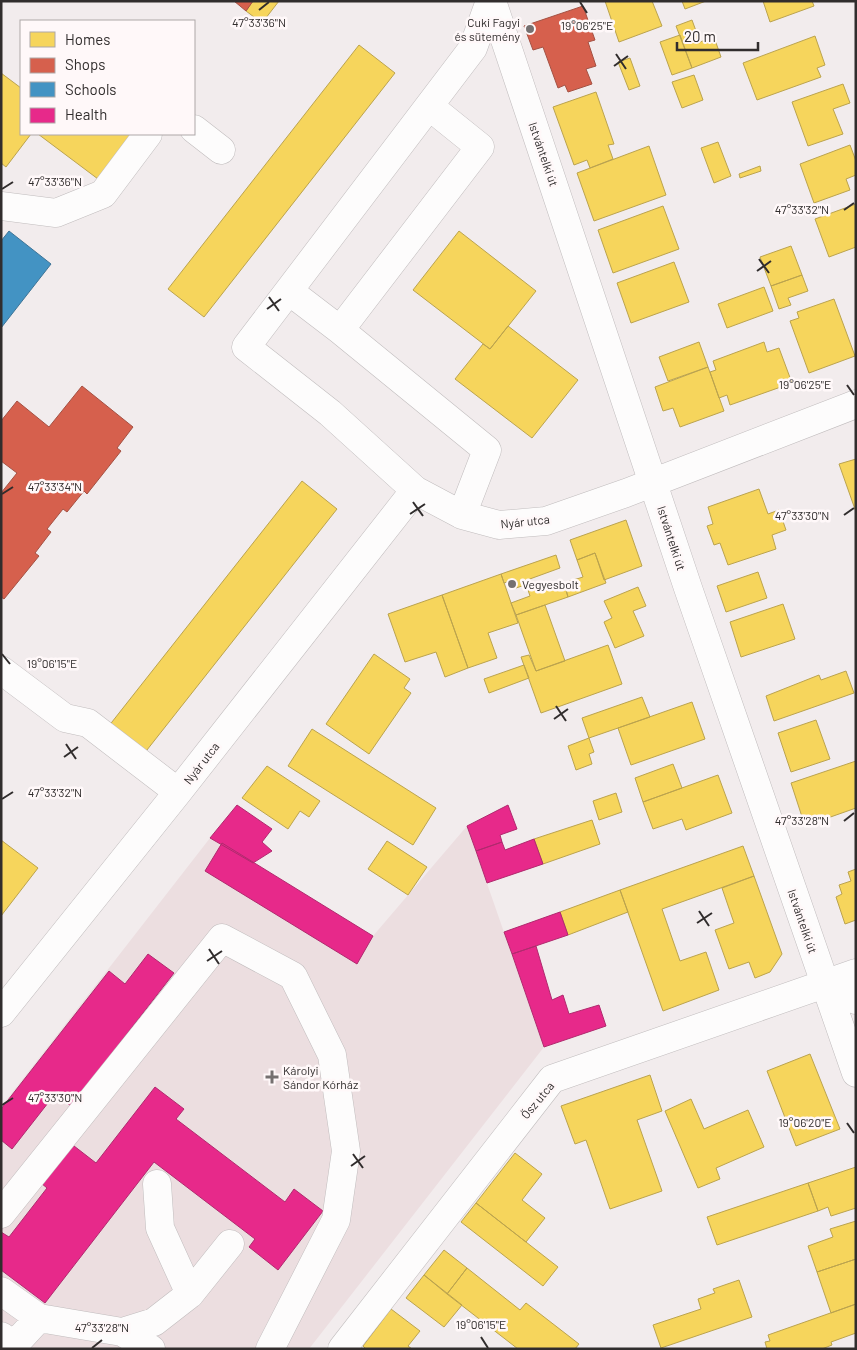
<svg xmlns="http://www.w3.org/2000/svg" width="857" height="1350" font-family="Barlow,sans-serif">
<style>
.built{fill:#ecdee0}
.homes{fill:#f6d55c;stroke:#bba34e}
.shops{fill:#d6604d;stroke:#a45143}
.schools{fill:#4393c3;stroke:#3e7496}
.health{fill:#e7298a;stroke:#b02a6e}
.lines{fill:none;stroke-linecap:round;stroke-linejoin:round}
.minor-casing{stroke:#c0bcbd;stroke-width:29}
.minor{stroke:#fdfcfc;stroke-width:28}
.ticks{fill:none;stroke:#312d2d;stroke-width:2}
.poi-dot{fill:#757070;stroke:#fff8f9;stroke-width:2}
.labels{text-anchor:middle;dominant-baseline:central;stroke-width:5;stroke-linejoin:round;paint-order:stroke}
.poi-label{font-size:12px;fill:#312d2d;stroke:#fff8f9;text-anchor:start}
.street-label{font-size:12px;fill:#312d2d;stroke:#fff8f9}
.ticks-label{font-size:12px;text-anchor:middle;fill:#312d2d;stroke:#fff8f9;stroke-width:5;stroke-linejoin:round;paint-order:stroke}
</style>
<rect width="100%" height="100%" fill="#f2eced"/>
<path class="built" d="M467 826 544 1047 309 1349H1V1107L210 838 373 936Z"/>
<path class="homes" d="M253 1H279L262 23 246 11Z
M605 1H652L662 26 619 42Z
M682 1H706L685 9Z
M763 1H812L814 6 770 22Z
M692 20 700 42 714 37 721 57 692 68 676 26Z
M680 35 692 68 672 75 660 42Z
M815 36 825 65 817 68 821 77 757 100 743 63Z
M359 45 395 73 204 317 168 289Z
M630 58 640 86 629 90 618 62Z
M1 73 21 88V134H31L6 167 1 163Z
M694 75 703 100 682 108 672 82Z
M843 84 850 103 833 109 843 134 808 146 792 102Z
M596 92 614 144 608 145 613 159 590 168 587 160 574 165 553 107Z
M38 134H139L102 182Z
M718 142 731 176 714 183 701 148Z
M850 145 856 161V175L846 179 850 190 814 203 800 164Z
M649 146 666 195 594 221 577 173Z
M760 166 761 171 740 178 739 174Z
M856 204V247L829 257 815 219Z
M663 206 679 249 613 273 598 230Z
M459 231 536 291 490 349 413 290Z
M791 246 802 275 771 286 760 257Z
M674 262 689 302 631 323 617 283Z
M802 275 808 291 788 298 791 305 779 309 771 286Z
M764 287 773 311 727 328 718 304Z
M834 299 855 356 809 373 790 321 799 318 797 312Z
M508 326 578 380 532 438 455 379 483 344 490 349Z
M699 342 708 367 668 381 659 357Z
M764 342 767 352 779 348 792 383 730 405 727 395 719 398 710 372 716 370 713 361Z
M708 367 724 411 680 427 673 408 663 411 655 387Z
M856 459V512L839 464Z
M302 481 337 509 143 755 108 727Z
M759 489 768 514 779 510 786 530 772 535 776 549 728 565 720 543 714 545 707 526 713 524 708 507Z
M626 520 642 566 604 580 595 553 577 560 570 540Z
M595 553 606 583 568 597 564 583 583 577 577 560Z
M556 555 560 568 527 580 528 584 516 588 513 580 504 583 501 574Z
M758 572 767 598 726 612 717 586Z
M501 574 518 623 488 633 497 658 468 668 442 595Z
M564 583 568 597 516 615 511 603 530 596 527 587 537 584 540 592Z
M638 587 646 606 633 611 644 636 615 648 604 622 612 618 604 601Z
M442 595 468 668 445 677 436 652 405 662 388 614Z
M783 604 795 639 741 657 730 622Z
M545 605 565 661 536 671 516 615Z
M608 645 622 684 541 713 521 657 529 655 536 671Z
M374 654 410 679 404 688 411 693 369 754 326 724Z
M524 665 529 678 489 693 484 679Z
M846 671 854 693 774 721 766 696 819 675 821 680Z
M642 697 650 717 589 738 582 718Z
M692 702 705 739 631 765 618 728Z
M816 720 830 759 791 772 778 733Z
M312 729 436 808 413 845 288 766Z
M589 738 594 752 589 754 592 764 576 770 568 746Z
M856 761V808L805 826 791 783Z
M673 764 682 788 643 802 635 778Z
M267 766 320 801 309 817 300 811 288 829 242 798Z
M718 775 732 813 686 830 682 819 653 829 643 802Z
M616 793 622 812 599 820 593 801Z
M592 820 600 844 543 864 534 839Z
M1 840 38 868 1 916Z
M387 841 427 867 408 895 368 869Z
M743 846 754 876 662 909 680 961 706 952 719 990 663 1011 620 890Z
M856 869V920L845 924 836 897 842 894 839 885 851 881 848 872Z
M754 876 782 954 770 972 755 978 749 962 729 969 715 930 734 923 722 888Z
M620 890 628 912 568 935 560 912Z
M810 1054 840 1129 796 1146 767 1071Z
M650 1075 662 1111 637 1120 662 1191 610 1209 586 1140 575 1144 561 1106Z
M691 1099 704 1129 748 1110 764 1147 716 1168 720 1179 698 1188 665 1111Z
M515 1153 542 1174 522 1200 545 1218 526 1242 476 1203Z
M856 1167V1208L831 1216 828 1207 818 1211 808 1183Z
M808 1183 818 1211 717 1245 707 1217Z
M476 1203 558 1267 543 1286 461 1222Z
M856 1221V1259L817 1272 808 1246 833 1237 830 1229Z
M444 1250 467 1268 447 1294 424 1275Z
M856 1259V1304L831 1313 817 1272Z
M467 1268 520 1310 526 1303 579 1344 575 1349H518L447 1294Z
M424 1275 462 1305 444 1327 406 1298Z
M739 1280 752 1317 661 1348 653 1325 701 1309 698 1299 715 1293 713 1289Z
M856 1304V1333L831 1342 832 1345 822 1349H767L765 1342 770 1341 768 1335Z
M391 1309 420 1331 408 1346 412 1349H366L363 1346Z"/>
<path class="shops" d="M234 1H253L246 11Z
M583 6 595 40 588 42 596 66 586 69 592 84 568 92 565 85 558 88 543 47 533 50 524 26Z
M82 386 133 427 117 448 121 451 87 494 84 491 67 512 63 509 47 529 51 532 35 553 39 556 4 599 1 597V493L17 473 1 461V421L17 401 49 427Z"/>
<path class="schools" d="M9 231 51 264 1 328V241Z"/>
<path class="health" d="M237 805 272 829 262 842 272 851 253 863 210 838Z
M508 805 517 829 500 835 502 842 476 851 467 826Z
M534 839 543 864 487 883 476 851 502 842 505 850Z
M222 843 373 936 357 964 205 871Z
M560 912 568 935 512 954 504 932Z
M536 946 552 1000 563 995 569 1014 599 1005 606 1026 544 1047 512 954Z
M148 954 174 973 71 1106 55 1094 12 1149 1 1140V1109L109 971 125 984Z
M155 1087 184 1109 176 1119 285 1202 294 1189 323 1211 278 1270 249 1247 255 1239 154 1162 45 1303 1 1270V1232L9 1237 47 1188 35 1178 65 1139 96 1163Z"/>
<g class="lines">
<g class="minor-casing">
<path id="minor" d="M492 1 688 588 856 1073
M429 106 480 147 340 330 487 450 462 515
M194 129 221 150
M1 206 56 213 103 194 148 134
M289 291 340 330
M415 490 330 413 246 347 473 48 490 1
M1 670 65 718 88 723 178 792
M825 984 856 1000
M1 1013 178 792 415 490 462 515 499 525 546 521 626 493 856 404
M157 1184 160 1228 190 1294
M1 1214 222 938 293 976 332 1055 346 1151 336 1220 270 1349
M1 1291 39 1318 122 1332 151 1349
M122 1332 154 1322 190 1294 230 1244
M1 1336 14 1345 39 1318
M342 1349 552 1079 856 973"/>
</g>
<use href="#minor" class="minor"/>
</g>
<path class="ticks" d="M580 2 587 13M259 10 269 2M616 54 626 69M614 66 628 56M2 189 13 182M844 210 854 203M759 259 769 273M757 271 771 261M269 297 279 311M267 309 281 299M847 385 854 395M2 494 13 487M413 502 423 516M410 514 425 504M844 515 854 508M2 654 10 664M556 706 566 721M554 719 568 709M66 744 76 759M64 757 78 747M2 799 13 792M844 821 854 813M699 911 709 926M697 923 712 913M209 949 219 964M207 961 222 951M2 1105 13 1098M847 1123 854 1133M353 1154 363 1168M351 1166 365 1156M481 1337 488 1348M92 1348 102 1340"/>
<g class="poi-dot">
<circle cx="530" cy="29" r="5"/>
<circle cx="512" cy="584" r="5"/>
<path d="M269.5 1069.5h5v5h5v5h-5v5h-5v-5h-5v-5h5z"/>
</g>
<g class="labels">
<g class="poi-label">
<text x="520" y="22" text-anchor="end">Cuki Fagyi<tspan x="520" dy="14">és sütemény</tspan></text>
<text x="522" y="584">Vegyesbolt</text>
<text x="283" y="1070">Károlyi<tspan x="283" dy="14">Sándor Kórház</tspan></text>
</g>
<g class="street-label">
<text transform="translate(544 154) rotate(71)">Istvántelki út</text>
<text transform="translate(525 521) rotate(-6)">Nyár utca</text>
<text transform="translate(672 538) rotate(72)">Istvántelki út</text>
<text transform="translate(201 763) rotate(-52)">Nyár utca</text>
<text transform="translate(803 921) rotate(71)">Istvántelki út</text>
<text transform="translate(537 1100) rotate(-50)">Ősz utca</text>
</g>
</g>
<g class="ticks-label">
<text x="259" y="27">47°33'36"N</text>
<text x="587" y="30">19°06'25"E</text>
<text x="55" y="186">47°33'36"N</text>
<text x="802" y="214">47°33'32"N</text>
<text x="805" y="389">19°06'25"E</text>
<text x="55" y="491">47°33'34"N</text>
<text x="802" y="520">47°33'30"N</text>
<text x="52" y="668">19°06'15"E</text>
<text x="55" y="797">47°33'32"N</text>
<text x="802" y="825">47°33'28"N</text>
<text x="55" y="1102">47°33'30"N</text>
<text x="805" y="1127">19°06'20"E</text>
<text x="481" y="1329">19°06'15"E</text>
<text x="102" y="1332">47°33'28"N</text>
</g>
<rect width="857" height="1350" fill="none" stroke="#312d2d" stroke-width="5"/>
<rect x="20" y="20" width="175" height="115" fill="#fff8f9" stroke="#ada7a7"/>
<rect x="30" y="32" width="25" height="15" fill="#f6d55c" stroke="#ada7a7"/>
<text x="65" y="45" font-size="15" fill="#312d2d">Homes</text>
<rect x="30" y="58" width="25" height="15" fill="#d6604d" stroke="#ada7a7"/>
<text x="65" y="70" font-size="15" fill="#312d2d">Shops</text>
<rect x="30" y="82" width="25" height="15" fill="#4393c3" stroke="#ada7a7"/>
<text x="65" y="95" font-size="15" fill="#312d2d">Schools</text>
<rect x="30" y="108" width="25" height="15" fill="#e7298a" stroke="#ada7a7"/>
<text x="65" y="120" font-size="15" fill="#312d2d">Health</text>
<path d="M677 42v8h81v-8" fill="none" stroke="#312d2d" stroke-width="2.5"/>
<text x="684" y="42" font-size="15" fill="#312d2d" stroke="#fff8f9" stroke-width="4" paint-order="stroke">20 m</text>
</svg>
